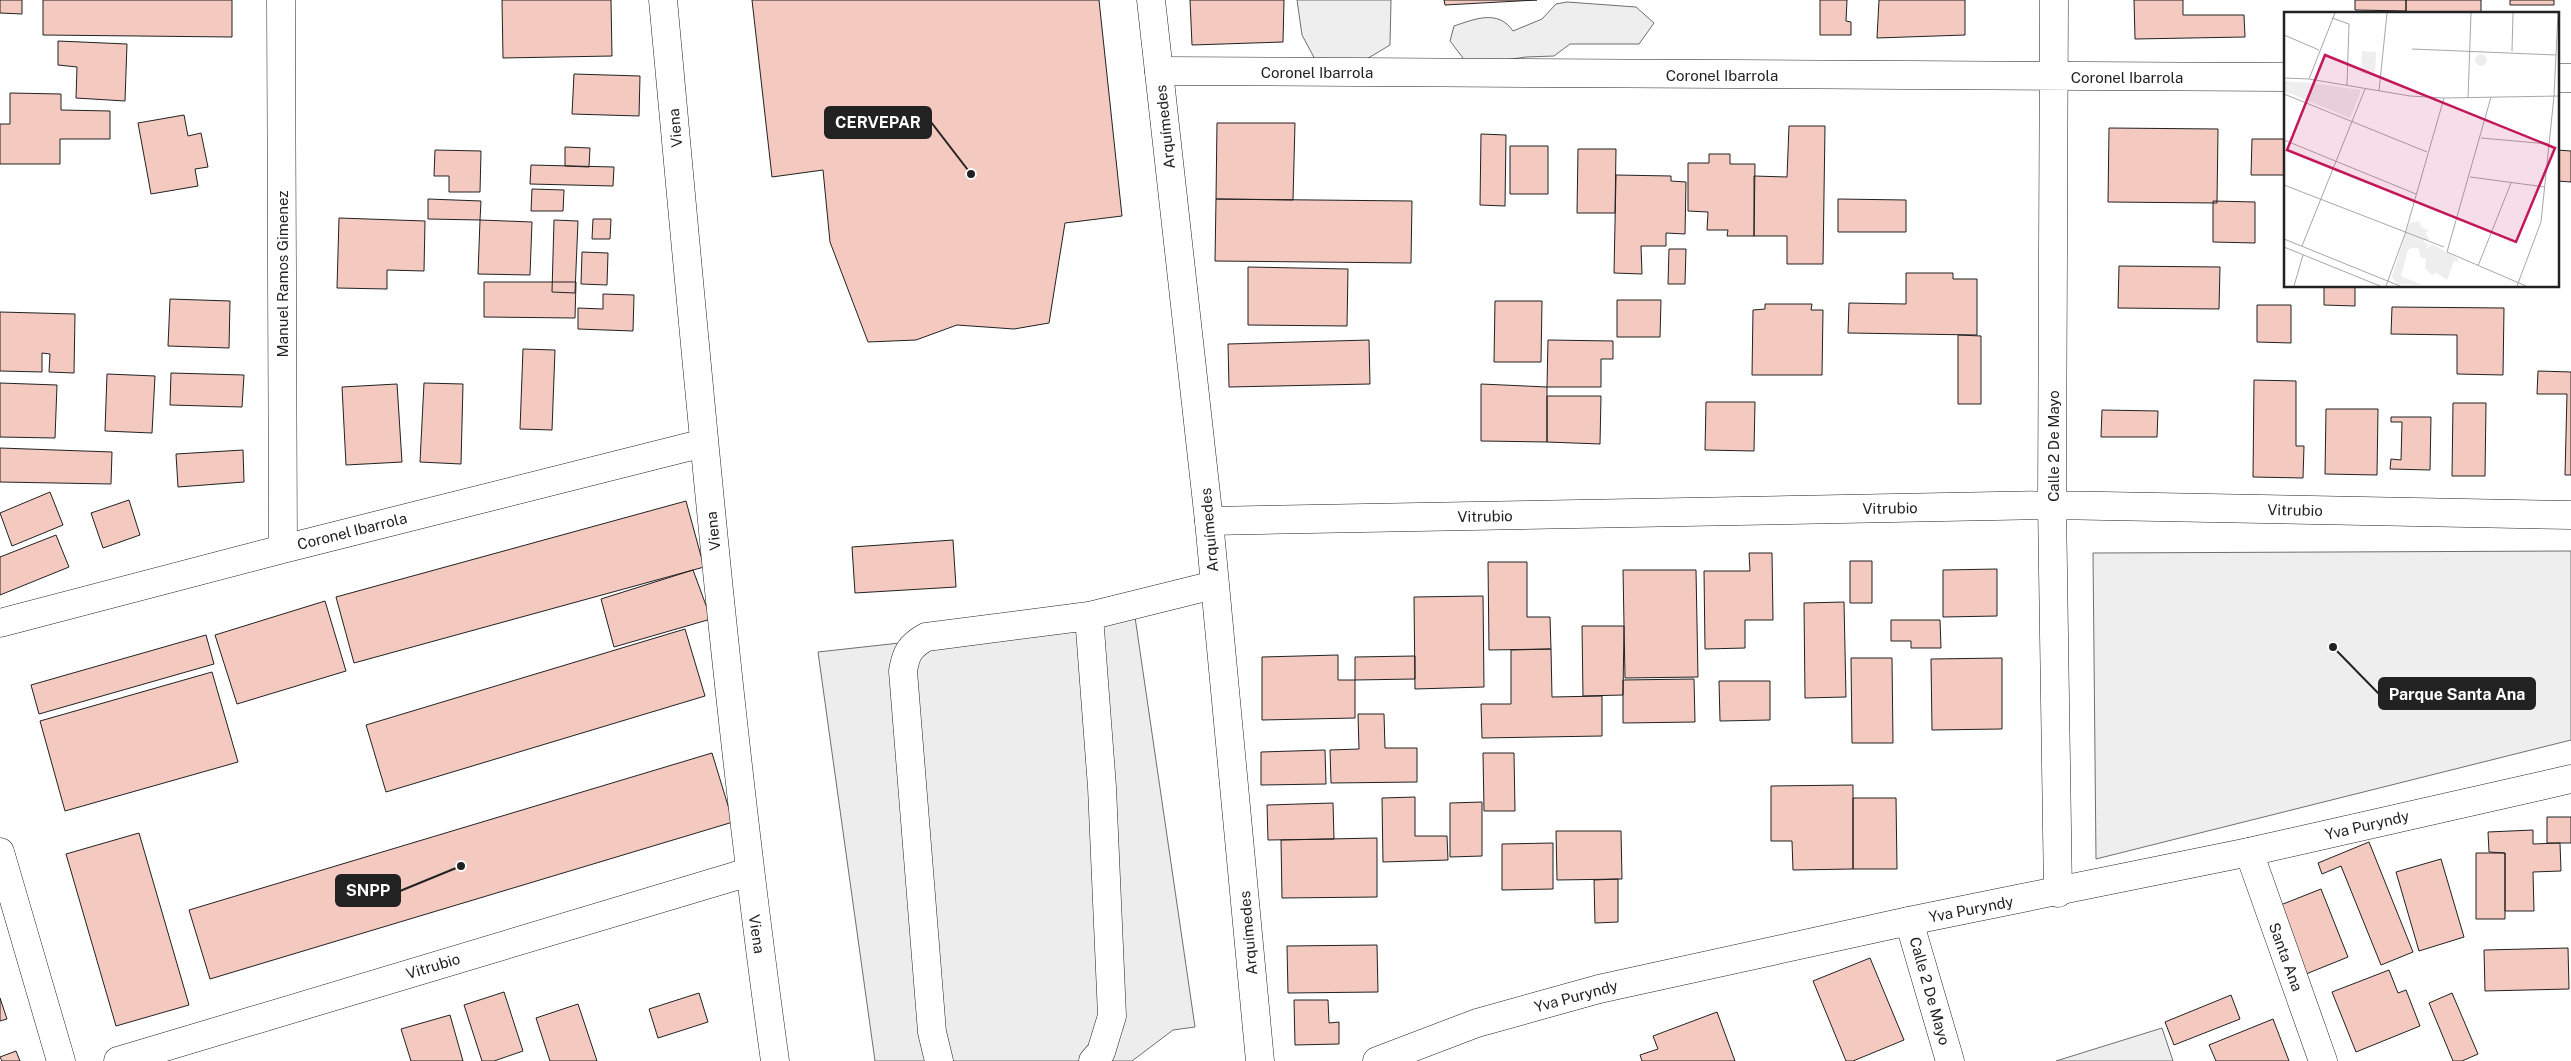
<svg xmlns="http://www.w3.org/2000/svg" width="2571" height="1061" font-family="'Public Sans',sans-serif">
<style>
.green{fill:#eee;stroke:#6f6f6f}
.parking{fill:#ededed;stroke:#6f6f6f}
.building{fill:#f3c9c0;stroke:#222}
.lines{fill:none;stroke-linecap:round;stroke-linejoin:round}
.minor-casing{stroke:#222;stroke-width:29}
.major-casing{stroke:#222;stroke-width:29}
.minor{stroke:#fff;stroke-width:28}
.major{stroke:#fff;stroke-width:28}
.labels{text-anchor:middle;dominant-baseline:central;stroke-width:4;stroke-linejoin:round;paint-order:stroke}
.street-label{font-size:15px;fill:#222;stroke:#fff}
.inset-road{fill:none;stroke:#a7a7a7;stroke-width:1}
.view{fill:#c2185b;fill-opacity:0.15;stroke:#c2185b;stroke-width:2.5}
.inset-edge{fill:none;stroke:#222;stroke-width:2.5}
.leader{fill:none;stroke:#222;stroke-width:2}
.callout-dot{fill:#222;stroke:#fff;stroke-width:2}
.callout{fill:#222;stroke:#222;stroke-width:2}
.callout-label{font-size:16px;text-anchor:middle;font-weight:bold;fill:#fff}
</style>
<rect width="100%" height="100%" fill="#fff"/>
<path class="green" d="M1297 0H1391L1390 45 1350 69 1317 63 1302 35Z
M1567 2 1636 7 1654 23 1639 44H1570L1554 56 1526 57 1492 62H1466L1450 41 1454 26C1475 19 1498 9 1513 31L1542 19 1556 4Z
M2571 551V740L2096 859 2093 553Z
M2162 1028 2173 1061H2056Z"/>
<path class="parking" d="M1135 617 1195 1027 1173 1030 1132 1061H875L818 652Z"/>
<path class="building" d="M0 0H22V14L0 13Z
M43 0H232V37L43 35Z
M502 0H611L612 56 503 58Z
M752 0H1099L1122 216 1065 223 1049 323 1014 329 957 325 916 340 868 342 830 242 823 170 772 177Z
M1190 0H1284L1283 42 1192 45Z
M1444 0H1537L1445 5Z
M1820 0H1847L1846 21 1851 22V35H1820Z
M1879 0H1965V35L1877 38Z
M2134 0H2183V15H2244L2245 37 2135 39Z
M2355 0H2406V11L2355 10Z
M2406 0H2481V14H2406Z
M2510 0H2554V5H2510Z
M58 41 127 44 125 101 76 98 77 67 58 65Z
M574 74 640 76 639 116 572 114Z
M10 93 61 94V110L110 111V139H60V164H0V124H10Z
M184 115 188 136 201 133 208 167 195 169 198 186 151 194 138 123Z
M1217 123H1295L1293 200 1216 199Z
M1789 126H1825L1823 264H1787V236H1754V176L1787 177Z
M2109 128 2218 129 2217 203 2108 202Z
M1481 134 1506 135 1505 206 1480 205Z
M2252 139H2285V175H2251Z
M1510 146H1548V194H1510Z
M565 147 590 148 589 167 565 166Z
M1578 149H1616L1615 213H1577Z
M435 150 481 151 480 192H449V176H434Z
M2557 150 2571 151V182L2557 181Z
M1709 154H1730V164H1755L1754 236H1727L1728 230H1707L1708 212 1688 211V163H1709Z
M531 165 614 167 613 186 530 184Z
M1616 175 1671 176V181L1686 182 1685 234 1666 233V246H1641L1642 274 1614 273Z
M532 189 564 190 563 211H531Z
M428 199 481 201 480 220 428 219Z
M1216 199 1412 201 1411 263 1215 261Z
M1838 199 1906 200V232H1838Z
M2213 201 2255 202V243L2213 242Z
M339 218 425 221 424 271 387 270V289L337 288Z
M593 219H611L610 239H592Z
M480 220 532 222 530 275 478 274Z
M554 220 578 221 575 293 552 292Z
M1669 249H1686L1685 284H1668Z
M582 252 608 253 607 285 581 284Z
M2119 266 2220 267 2219 309 2118 308Z
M1248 267 1348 269 1347 326 1248 325Z
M1906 273H1953V279H1977V335L1848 333 1849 303 1906 304Z
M484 282H576L575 318 484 317Z
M2324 286H2355V306L2324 305Z
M603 294 634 295 633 331 578 329V308L603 309Z
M170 299 230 301 229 348 168 346Z
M1617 300H1661L1660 337H1617Z
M1495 301H1542L1541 362H1494Z
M1765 304H1812L1811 310H1823L1822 375H1752L1753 310 1765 309Z
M2257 305H2291V343L2257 342Z
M2392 307 2504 308 2503 375 2457 374V335L2391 334Z
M0 312 75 314 74 373 49 372 50 354 42 353V372L0 371Z
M1958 335 1981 336V404H1958Z
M1369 340 1370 384 1229 387 1228 344Z
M1548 340 1613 341V359H1601V387H1547Z
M523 349 555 350 552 430 520 429Z
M2538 371 2571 372V475H2565L2567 394H2537Z
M171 373 244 375 242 407 170 405Z
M107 374 155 376 152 433 105 431Z
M2254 380 2296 381V446H2304L2303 478 2253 477Z
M0 383 57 385 55 438 0 437Z
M424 383 463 384 461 464 420 462Z
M397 384 402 462 346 465 342 387Z
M1481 384 1547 387V442L1481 441Z
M1547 396H1601L1600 444 1547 442Z
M1706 402H1755L1754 451 1705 450Z
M2453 403H2486L2485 476H2452Z
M2326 409H2378L2377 475 2325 474Z
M2102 410 2158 411 2157 437H2101Z
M2391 417H2431L2430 470 2390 469 2391 459 2401 460 2402 422H2391Z
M0 448 112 452 111 484 0 482Z
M243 450 244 482 178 487 176 454Z
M50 492 63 525 12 546 0 513Z
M129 500 140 535 103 548 91 513Z
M686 501 704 567 354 663 336 597Z
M56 535 69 567 0 595V557Z
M953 540 956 587 855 593 852 547Z
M1749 553H1772L1773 620H1745V648L1705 649 1704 571H1750Z
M1850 561H1872V603H1850Z
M1488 562H1527V617H1550L1551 649 1489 650Z
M1997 569V616L1943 617V570Z
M693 570 711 619 614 647 601 599Z
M1623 570H1696L1698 677 1625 678Z
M1483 596 1484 687 1415 689 1414 597Z
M325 601 346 671 237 704 215 635Z
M1844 602 1846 697 1805 698 1804 603Z
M1891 620H1940L1941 648H1911V641H1891Z
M1582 626H1624L1623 695 1583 696Z
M685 629 705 696 386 792 366 725Z
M206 635 214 664 39 714 31 685Z
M1551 649 1552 697 1602 696V736L1482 738 1481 704H1511V650Z
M1338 655V680H1355V718L1262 720V657Z
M1415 656V679L1355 680V657Z
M1851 658H1892L1893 743H1852Z
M2002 658V729L1932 730 1931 659Z
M212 672 238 762 65 811 40 721Z
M1694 679 1695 722 1623 723V680Z
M1719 681H1770V720L1720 721Z
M1358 714H1384L1385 748H1417V782L1331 783 1330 750 1359 749Z
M1325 750 1326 784 1261 785V752Z
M712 753 733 822 210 979 189 910Z
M1483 753H1514L1515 811H1484Z
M1853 785V869L1793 870 1792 841H1771V786Z
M1415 797V836H1447L1448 860 1383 862 1382 798Z
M1853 798H1896L1897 869H1853Z
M1482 802V856L1450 857V803Z
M1333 803 1334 839 1268 840 1267 805Z
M2547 817H2571V843H2547Z
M2533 830V844L2560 843 2561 871 2533 872 2534 911H2505V853L2489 852 2488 832Z
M1556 831H1621L1622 879 1557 880Z
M139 833 189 1005 116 1026 66 854Z
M1377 838V897L1282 898 1281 840Z
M2369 842 2413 952 2381 965 2341 866 2322 874 2318 863Z
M1553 843V889L1502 890V844Z
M2476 853H2505V919H2476Z
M2441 859 2464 937 2419 951 2396 872Z
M1618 879V922L1595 923 1594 880Z
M2321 889 2348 957 2306 974 2278 906Z
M1377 945 1378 992 1288 993 1287 946Z
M2568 948 2569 989 2485 991 2484 950Z
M1870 958 1904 1040 1853 1061H1846L1813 981Z
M2389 970 2398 993 2406 990 2420 1026 2356 1052 2332 992Z
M504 992 523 1051 494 1061H482L464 1005Z
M699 993 708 1022 658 1038 649 1009Z
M2452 993 2478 1054 2462 1061H2453L2429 1003Z
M2231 995 2240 1019 2174 1045 2165 1022Z
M0 998 7 1019 0 1021Z
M1294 1000H1328L1329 1023 1339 1022V1044L1295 1045Z
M578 1004 597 1061H550L536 1018Z
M1717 1012 1735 1061H1642L1640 1055 1658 1049 1653 1036Z
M450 1015 463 1061H411L401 1029Z
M2273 1019 2289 1061H2216L2209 1045Z
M16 1051 20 1061H2L0 1057Z"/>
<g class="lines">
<g class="minor-casing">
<path id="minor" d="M281 0 283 549
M663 0C696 354 726 709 775 1061
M2054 0 2052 505 2058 893
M1159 71 2285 77
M2557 78H2571
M1209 521 2052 505 2571 515
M1089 616 1102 787 1112 1016 1101 1052 1093 1061
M0 623 283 549 704 443
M0 852 61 1061
M2249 852 2323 1061
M1909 921 1950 1061
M118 1061 749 872
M939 1061 932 1032 903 671C906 653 910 646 926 637L1089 616 1214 585"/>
</g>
<g class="major-casing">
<path id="major" d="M1151 0 1209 521 1260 1061
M1377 1061 1477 1023 1599 989 1909 921 2249 852 2571 779"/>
</g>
<use href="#minor" class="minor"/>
<use href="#major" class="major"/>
</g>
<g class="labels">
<g class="street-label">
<text x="1317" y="72">Coronel Ibarrola</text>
<text x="1722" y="75">Coronel Ibarrola</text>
<text x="2127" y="77">Coronel Ibarrola</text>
<text transform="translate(1165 127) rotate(-96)">Arquímedes</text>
<text transform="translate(675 128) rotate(-95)">Viena</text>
<text transform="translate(282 274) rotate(-90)">Manuel Ramos Gimenez</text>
<text transform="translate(2053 446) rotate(-90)">Calle 2 De Mayo</text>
<text transform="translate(1890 508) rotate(-1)">Vitrubio</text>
<text transform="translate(2295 510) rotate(1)">Vitrubio</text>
<text transform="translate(1485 516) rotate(-1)">Vitrubio</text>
<text transform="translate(1209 530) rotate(-95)">Arquímedes</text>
<text transform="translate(352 531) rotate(-14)">Coronel Ibarrola</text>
<text transform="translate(713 531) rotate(-96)">Viena</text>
<text transform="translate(2367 825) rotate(-13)">Yva Puryndy</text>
<text transform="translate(1971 909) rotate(-11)">Yva Puryndy</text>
<text transform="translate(1248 933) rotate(-95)">Arquímedes</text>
<text transform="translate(757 934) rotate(82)">Viena</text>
<text transform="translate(2286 957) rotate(70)">Santa Ana</text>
<text transform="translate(433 966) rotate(-17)">Vitrubio</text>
<text transform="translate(1930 991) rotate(74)">Calle 2 De Mayo</text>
<text transform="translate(1576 996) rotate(-15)">Yva Puryndy</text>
</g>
</g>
<g transform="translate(2284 12)">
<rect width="275" height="275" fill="#fff"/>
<path d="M78 39 92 40 91 62 77 61ZM191 48a6 6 0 1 1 12 0a6 6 0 1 1-12 0ZM0 69 28 71 77 78 66 106 0 79ZM135 209 137 215 145 219 141 221 146 228H138L144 232 142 237 148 232 173 246 175 251 170 249 163 268 152 261 148 263 141 256 142 246H137L134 236H128L124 238 117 264 138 273 113 272 108 265 125 211Z" fill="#eee"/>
<path class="inset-road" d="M48 6 65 12 63 73M0 23 35 38M128 37 272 43M228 39 229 1M0 66 25 67 126 84 160 86 121 222 102 274M25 67 51 1M95 79 103 1M0 82 143 140M207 85 163 240 242 274M160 86 275 84M184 86 187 1M197 126 265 132M0 128 132 182M186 165 261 175M0 173 160 235M0 227 116 274M18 234 81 77M0 235 96 274M194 254 227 171M10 274 19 243M233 274 257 210 270 84 274 1"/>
<path class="view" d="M41 43 271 136 232 230 3 138Z"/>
<rect width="275" height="275" class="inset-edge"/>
</g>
<path class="leader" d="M971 174L931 122M2333 647L2379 694M461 866L400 891"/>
<g class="callout-dot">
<circle cx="971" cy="174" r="5"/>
<circle cx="2333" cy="647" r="5"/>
<circle cx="461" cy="866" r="5"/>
</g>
<g class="callout">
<rect x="825" y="107" width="106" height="31" rx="5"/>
<rect x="2379" y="678" width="156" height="31" rx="5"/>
<rect x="336" y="875" width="64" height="31" rx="5"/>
</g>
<g class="callout-label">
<text x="878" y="128">CERVEPAR</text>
<text x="2457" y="700">Parque Santa Ana</text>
<text x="368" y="896">SNPP</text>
</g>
</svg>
